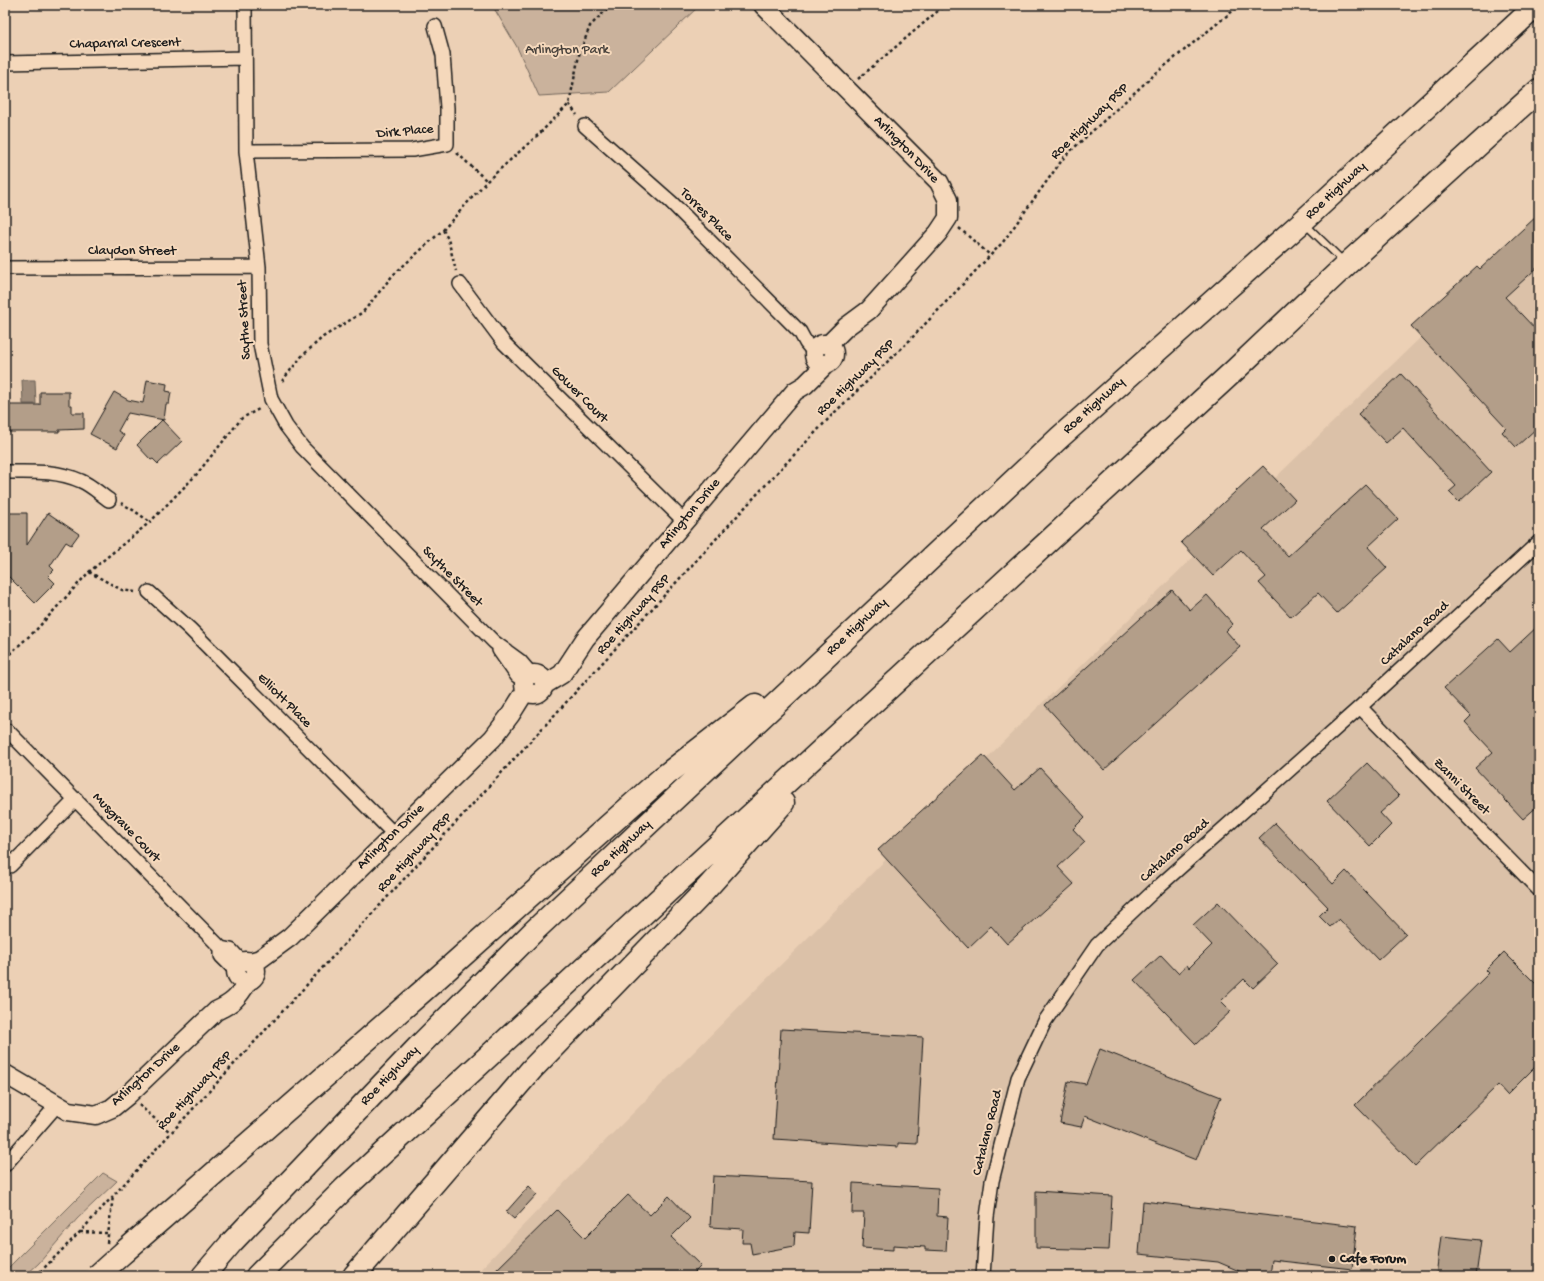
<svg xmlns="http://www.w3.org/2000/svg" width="1544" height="1281" font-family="'Gochi Hand',sans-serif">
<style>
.built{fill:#dbc1a8}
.green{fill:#cab29c;stroke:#73675c}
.water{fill:#9d8b7a;stroke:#695f54}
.building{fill:#b39e89;stroke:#1c1c1c}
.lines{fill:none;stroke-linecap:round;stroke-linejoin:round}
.lane-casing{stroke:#1c1c1c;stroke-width:9}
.street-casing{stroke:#1c1c1c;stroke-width:16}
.secondary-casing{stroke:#1c1c1c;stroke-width:21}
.highway-casing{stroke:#1c1c1c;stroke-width:25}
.path{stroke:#1c1c1c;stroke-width:2.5;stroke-dasharray:3 3;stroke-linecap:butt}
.lane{stroke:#f5d8bb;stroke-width:6}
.street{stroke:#f5d8bb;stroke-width:13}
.secondary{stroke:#f5d8bb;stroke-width:18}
.highway{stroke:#f5d8bb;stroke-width:22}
.highway-bridge-casing{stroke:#1c1c1c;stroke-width:25;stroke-linecap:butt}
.highway-bridge{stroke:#f5d8bb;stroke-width:22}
.poi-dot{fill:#1c1c1c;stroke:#f5d8bb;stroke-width:1.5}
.labels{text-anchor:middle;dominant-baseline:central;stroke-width:4;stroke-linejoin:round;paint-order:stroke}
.street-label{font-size:14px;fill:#1c1c1c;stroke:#f5d8bb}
.park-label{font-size:14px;fill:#48423c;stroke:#f5d8bb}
.poi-label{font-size:14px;font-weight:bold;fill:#1c1c1c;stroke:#f5d8bb;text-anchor:start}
</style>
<rect width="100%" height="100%" fill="#ecd0b5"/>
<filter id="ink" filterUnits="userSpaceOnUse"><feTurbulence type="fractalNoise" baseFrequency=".025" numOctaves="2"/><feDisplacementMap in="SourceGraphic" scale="8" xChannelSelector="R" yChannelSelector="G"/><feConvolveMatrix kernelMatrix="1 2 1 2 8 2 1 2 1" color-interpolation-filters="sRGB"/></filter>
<g filter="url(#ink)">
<path class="built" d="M1539 223V1276H474L607 1139 1037 708Z"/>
<path class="green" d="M492 5H700L609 92 539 96 517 47Z
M103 1173 117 1181 77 1219 39 1263 25 1276H5V1271Z"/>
<path class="water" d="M22 380H35L36 404H23Z"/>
<path class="building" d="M1539 214V266L1505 297 1539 333V426L1516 447 1502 432 1506 428 1411 326 1477 266 1480 269Z
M1401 374 1491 472 1459 502 1449 492 1456 486 1403 428 1386 443 1358 414Z
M147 380 167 384 166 391 171 392 169 404H166L164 420 128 413 118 431 124 435 117 448 90 434 114 392 128 400 143 403Z
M40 392H69V405H72V413H84V429L59 430V432H5V405H40Z
M162 420 182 441 158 464 153 459 151 460 137 445Z
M1263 466 1295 500 1263 529 1288 556 1366 485 1398 519 1368 547 1387 568 1337 613 1318 593 1291 617 1259 583 1266 577 1241 550 1213 576 1181 542Z
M8 513H27V545L48 513 79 534 71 545 66 542 50 566 54 570 48 576 55 583 35 603 5 573V516H8Z
M1172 590 1190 610 1207 595 1233 624 1226 631 1240 647 1104 770 1045 705Z
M1539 625V805L1523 819 1475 768 1493 752 1465 722 1471 716 1444 688 1498 639 1510 652Z
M983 755 1015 790 1040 768 1085 817 1073 829 1085 842 1058 867 1074 884 1007 944 991 926 968 948 878 850Z
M1367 763 1399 796 1380 813 1391 825 1370 846 1327 801Z
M1275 823 1333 884 1346 871 1406 934 1378 960 1339 919 1330 927 1319 916 1328 907 1304 882 1302 883 1259 838Z
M1218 902 1278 964 1253 988 1244 979 1221 1001 1231 1011 1196 1044 1134 980 1161 955 1178 973 1187 965 1189 968 1212 945 1193 925Z
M1504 952 1539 987V1063L1507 1095 1498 1085 1415 1166 1355 1105 1489 973 1486 970Z
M781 1029 923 1037 917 1144 898 1143V1147L774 1139Z
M1100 1049 1221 1097 1196 1160 1085 1116 1081 1127 1060 1123 1068 1081 1086 1084Z
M713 1176 812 1181 809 1233 795 1232 794 1246 752 1254 750 1243H742L743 1229 710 1227Z
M853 1183 938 1188 937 1216 948 1217 946 1251 925 1250V1247L893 1245V1250L862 1248 864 1213H852Z
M529 1186 537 1194 514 1219 506 1212Z
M1036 1191 1112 1196 1109 1250 1036 1248Z
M628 1195 650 1215 669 1196 690 1218 671 1237 701 1266 691 1276H490L557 1210 585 1238Z
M1143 1201 1357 1226 1352 1269 1272 1260 1270 1276H1251L1218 1262 1139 1254Z
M1441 1236 1481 1240 1476 1276H1436Z"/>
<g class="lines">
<g class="lane-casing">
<path id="lane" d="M1305 224 1344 262"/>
</g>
<g class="street-casing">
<path id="street" d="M245 5 246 151 259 267 260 344 271 399 286 426 302 447 494 642 520 661 532 675
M5 63 245 58
M585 126 671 202 800 332 806 343 815 354
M246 151 412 150 447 144V108L443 55 435 26
M5 268 259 267
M460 284 504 343 684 521
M5 472C31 472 56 470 81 481 91 485 100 494 109 500
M149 592 190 629 394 834
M499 650 517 676 525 681
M1360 707 1539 890
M8 731 221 948
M10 866 76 799
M236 971 221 956V948L231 950 242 962
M5 1165 57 1105
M983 1276 987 1217 992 1181 1018 1078 1045 1021 1097 945 1157 888 1360 707 1539 542"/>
</g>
<g class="secondary-casing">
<path id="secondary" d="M763 5 939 182 948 200V218L938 233 869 310 846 327 828 345
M814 354a10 10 0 1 1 20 0a10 10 0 1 1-20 0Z
M524 684a10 10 0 1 1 20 0a10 10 0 1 1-20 0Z
M544 685 562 674 585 639 795 391 805 385 826 364
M236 971a10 10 0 1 1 20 0a10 10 0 1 1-20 0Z
M250 962 260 959 290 937 493 738 511 714 526 690
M5 1074 68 1111 96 1115 112 1108 128 1095 216 1011C233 1003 238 998 248 981"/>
</g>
<g class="highway-casing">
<path id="highway" d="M125 1251 424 990 662 778 755 706
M203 1276 232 1242 419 1046 534 931 1059 438 1302 222 1537 5
M257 1276 345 1188 1236 369 1347 264 1539 90
M354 1276 532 1069 699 897 783 803"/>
</g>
<path class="path" d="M858 79 945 5
M569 104 577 115
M457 153 487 181
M959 228 990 255
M443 230 448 239 456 271
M282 381 302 356 323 337 363 312 393 275 443 230 487 181 539 134 569 104 579 55 590 26 604 12 613 5
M121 503 133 510 150 522
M89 572 122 590 135 592
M5 658 36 630 89 572 150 522 196 475 242 418 261 408
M139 1105 170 1132
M80 1232 107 1233
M107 1243 113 1196
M36 1276 80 1232 772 478 833 414 908 342 1003 242 1065 156 1155 74 1240 5"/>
<use href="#lane" class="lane"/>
<use href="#street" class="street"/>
<use href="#secondary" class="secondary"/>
<use href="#highway" class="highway"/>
<g class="highway-bridge-casing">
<path id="highway-bridge" d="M97 1276 125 1251"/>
</g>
<use href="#highway-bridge" class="highway-bridge"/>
</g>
</g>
<circle class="poi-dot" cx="1332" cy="1259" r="4"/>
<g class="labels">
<g class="street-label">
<text transform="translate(125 44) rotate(-1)">Chaparral Crescent</text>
<text transform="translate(1090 122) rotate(-44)">Roe Highway PSP</text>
<text transform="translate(405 132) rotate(-5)">Dirk Place</text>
<text transform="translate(906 150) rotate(46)">Arlington Drive</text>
<text transform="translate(1336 191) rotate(-43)">Roe Highway</text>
<text transform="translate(706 215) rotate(45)">Torres Place</text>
<text x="132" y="251">Claydon Street</text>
<text transform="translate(245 320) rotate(-93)">Scythe Street</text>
<text transform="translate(856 378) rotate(-44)">Roe Highway PSP</text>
<text transform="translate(579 395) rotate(45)">Gower Court</text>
<text transform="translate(1094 406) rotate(-42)">Roe Highway</text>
<text transform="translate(690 514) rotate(-50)">Arlington Drive</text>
<text transform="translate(452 577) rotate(45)">Scythe Street</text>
<text transform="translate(634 615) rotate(-48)">Roe Highway PSP</text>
<text transform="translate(857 627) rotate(-43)">Roe Highway</text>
<text transform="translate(1415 634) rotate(-43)">Catalano Road</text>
<text transform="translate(284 701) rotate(45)">Elliott Place</text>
<text transform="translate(1461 787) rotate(45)">Zanni Street</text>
<text transform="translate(126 828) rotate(46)">Musgrave Court</text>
<text transform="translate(391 837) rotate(-44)">Arlington Drive</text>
<text transform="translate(621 849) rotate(-43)">Roe Highway</text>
<text transform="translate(1175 851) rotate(-42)">Catalano Road</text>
<text transform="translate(415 853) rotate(-47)">Roe Highway PSP</text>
<text transform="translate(146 1075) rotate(-42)">Arlington Drive</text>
<text transform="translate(390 1076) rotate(-46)">Roe Highway</text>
<text transform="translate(195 1091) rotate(-47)">Roe Highway PSP</text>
<text transform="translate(988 1133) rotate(-76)">Catalano Road</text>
</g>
<g class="park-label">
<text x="567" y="50">Arlington Park</text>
</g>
<g class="poi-label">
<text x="1340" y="1259">Cafe Forum</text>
</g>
</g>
<rect width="1544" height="1281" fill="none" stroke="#f5d8bb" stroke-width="20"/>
<rect x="10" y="10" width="1524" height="1261" fill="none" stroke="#1c1c1c" stroke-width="1.5" filter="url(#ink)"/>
</svg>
